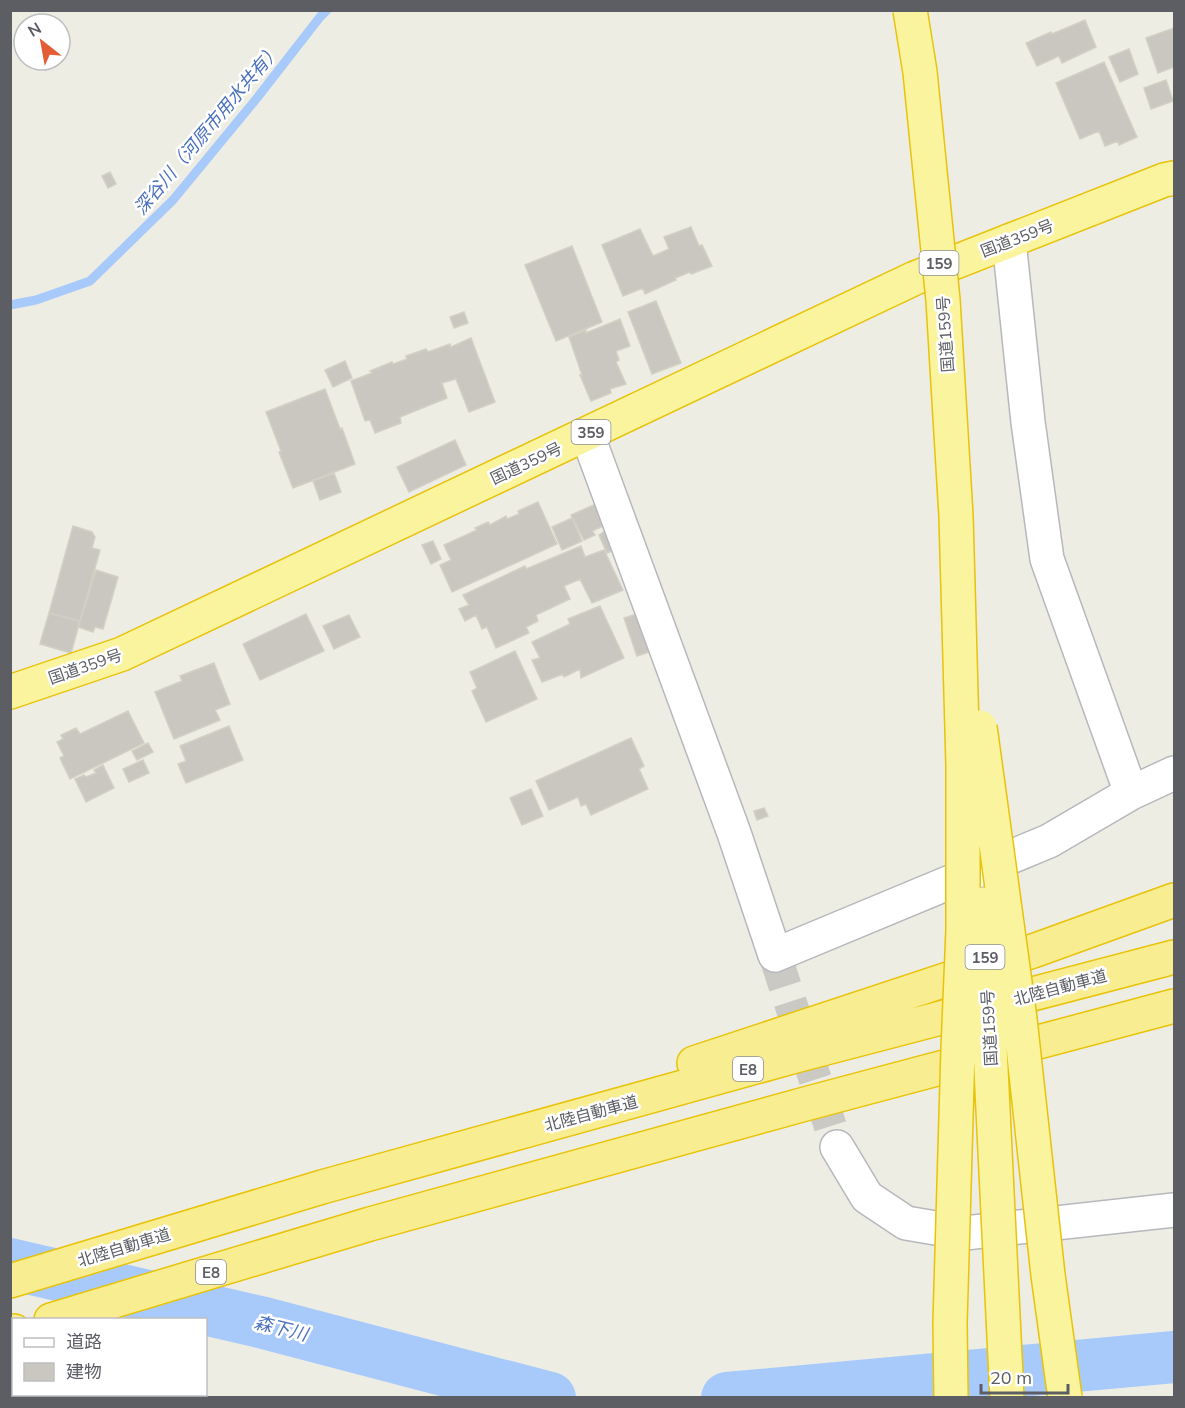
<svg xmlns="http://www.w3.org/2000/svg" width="1185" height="1408" font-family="Mulish,'Noto Sans JP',sans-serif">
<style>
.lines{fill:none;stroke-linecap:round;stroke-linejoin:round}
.stream{stroke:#a7cafb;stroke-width:9}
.river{stroke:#a7cafb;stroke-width:52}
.building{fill:#cac7c1;stroke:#d2d0c3;stroke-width:1.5}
.minor-tunnel{stroke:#cac9c4;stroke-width:33;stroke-dasharray:33 16;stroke-linecap:butt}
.minor-casing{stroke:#b6b8bd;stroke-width:36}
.trunk-casing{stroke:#e8c30a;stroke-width:36}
.motorway-casing{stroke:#e8c30a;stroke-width:36}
.minor{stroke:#fff;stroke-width:33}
.trunk{stroke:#faf49e;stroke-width:33}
.motorway{stroke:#f8ed91;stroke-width:33}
.trunk-bridge-casing{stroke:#e8c30a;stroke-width:36;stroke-linecap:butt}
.trunk-bridge{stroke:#faf49e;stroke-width:33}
.labels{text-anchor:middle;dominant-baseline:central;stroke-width:5;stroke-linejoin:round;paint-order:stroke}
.shield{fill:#fff;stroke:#8d8e92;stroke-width:1.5}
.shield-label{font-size:15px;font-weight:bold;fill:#5c5e64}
.street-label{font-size:16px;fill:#5c5e64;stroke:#fff}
.water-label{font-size:18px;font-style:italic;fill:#4a71be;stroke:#fff}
</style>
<rect width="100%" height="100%" fill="#eeede4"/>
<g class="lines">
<path class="stream" d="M10 305 36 300 90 281 173 200 257 98 320 17 327 10"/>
<path class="river" d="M10 1264 260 1322 550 1398
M727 1398 1174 1357"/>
</g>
<path class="building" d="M1085 20 1096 47 1062 63 1059 56 1037 66 1026 43 1051 32 1052 34Z
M1174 28V67L1158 73 1146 38Z
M1129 49 1138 74 1120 82 1109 57Z
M1104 62 1137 137 1119 145 1118 141 1105 146 1099 131 1080 139 1056 83Z
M1166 80 1173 101 1151 109 1144 88Z
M110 172 116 184 108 188 102 176Z
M691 227 699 246 702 245 712 266 691 274 690 272 675 278 676 280 645 294 643 288 623 296 602 245 640 229 653 256 669 249 664 237Z
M572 246 602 322 556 341 525 265Z
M656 301 681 363 652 374 628 312Z
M464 312 468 323 454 328 450 317Z
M620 319 630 346 616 351 619 360 616 362 626 384 610 389 611 393 591 401 580 375H582L569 337 586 330V333Z
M471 338 495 402 469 412 456 379 442 383 447 398 400 417 401 423 375 433 370 420 365 421 351 381 372 373 370 371 392 362 393 364 407 359 406 356 426 349 428 352 450 344 451 347Z
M345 361 352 378 333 387 325 370Z
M325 389 340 429 342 428 355 464 293 488 279 452 281 451 266 412Z
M455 440 466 465 409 492 397 467Z
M334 473 341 492 320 500 313 481Z
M538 502 557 544 452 592 440 565 451 560 444 545 477 530 475 528 488 522 490 525 506 516 507 519 519 514 518 511Z
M596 504 605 525 592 531 595 535 584 540 571 515Z
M572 518 582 541 562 550 552 527Z
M73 526 92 532 95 537 92 548 100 550 80 621 49 613Z
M605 531 614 550 607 553 599 535Z
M433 541 441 559 431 564 422 545Z
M581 546 585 557 604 550 623 590 592 603 580 579 564 586 570 599 536 615 538 621 526 627 529 633 496 648 487 627 482 629 476 615 465 621 459 609 469 605 463 595 525 566 526 569Z
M96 570 118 577 103 629 95 627 93 632 78 627Z
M600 606 624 658 581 678 580 669 564 677 563 674 542 682 532 660 540 658 532 642 570 624 568 619Z
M49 613 80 621 71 653 40 644Z
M306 614 324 651 260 680 243 644Z
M637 614 649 652 637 656 624 618Z
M349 615 360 637 334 649 323 626Z
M515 651 537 699 486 722 472 691 477 688 470 672Z
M214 663 230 704 215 710 220 720 174 739 155 692 182 681 180 676Z
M128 711 144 743 70 779 60 758 64 756 57 742 63 739 61 735 76 728 80 734Z
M229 726 243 760 186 783 178 764 186 761 180 746Z
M631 738 644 766 639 769 648 789 591 815 586 804 581 806 578 797 549 810 536 781Z
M148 743 153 752 137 760 132 751Z
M143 760 149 773 129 782 123 769Z
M103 765 114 788 86 802 75 779 84 775 86 777 96 773 94 770Z
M531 789 543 816 522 825 510 798Z
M764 808 768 816 757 820 754 811Z"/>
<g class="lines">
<path class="minor-tunnel" d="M775 955 837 1147"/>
<g class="minor-casing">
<path id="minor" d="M1009 241 1028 422 1047 559 1131 793
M587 434 734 833 775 955 1049 841 1131 793 1174 773
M837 1147 867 1197 906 1223 965 1233 1174 1210"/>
</g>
<g class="trunk-casing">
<path id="trunk" d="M10 692 122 654 915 278 1164 180 1174 178"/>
</g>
<g class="motorway-casing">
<path id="motorway" d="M694 1063 1033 951 1174 900
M10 1281 322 1187 799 1055 1174 957
M51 1320 370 1224 805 1104 1174 1006
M10 1332 14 1331"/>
</g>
<use href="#minor" class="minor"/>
<use href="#trunk" class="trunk"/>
<use href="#motorway" class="motorway"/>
<g class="trunk-bridge-casing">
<path id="trunk-bridge" d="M910 10 920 72 943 300 956 516 963 765V930L958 1049 950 1323 951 1398
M980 727 1020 1019 1048 1275 1065 1398
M983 904 1007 1398"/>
</g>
<use href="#trunk-bridge" class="trunk-bridge"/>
</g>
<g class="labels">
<g class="shield">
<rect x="919.5" y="251" width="39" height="24" rx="4.5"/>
<rect x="571.5" y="420" width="39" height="24" rx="4.5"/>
<rect x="965.5" y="945" width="39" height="24" rx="4.5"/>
<rect x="733" y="1057" width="30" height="24" rx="4.5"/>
<rect x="196" y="1260" width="30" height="24" rx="4.5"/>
</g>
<g class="shield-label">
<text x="939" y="263">159</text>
<text x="591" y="432">359</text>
<text x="985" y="957">159</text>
<text x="748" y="1069">E8</text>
<text x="211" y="1272">E8</text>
</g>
<g class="street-label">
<text transform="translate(1017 238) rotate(-21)">国道359号</text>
<text transform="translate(945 334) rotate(-94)">国道159号</text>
<text transform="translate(526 463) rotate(-25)">国道359号</text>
<text transform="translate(85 666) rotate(-19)">国道359号</text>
<text transform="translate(1060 987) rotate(-15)">北陸自動車道</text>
<text transform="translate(989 1028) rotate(-93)">国道159号</text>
<text transform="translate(591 1113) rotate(-15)">北陸自動車道</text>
<text transform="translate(124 1247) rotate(-17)">北陸自動車道</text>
</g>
<g class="water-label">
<text transform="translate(207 129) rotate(-50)">深谷川（河原市用水共有）</text>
<text transform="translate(281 1328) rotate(14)">森下川</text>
</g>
</g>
<rect width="1185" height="1408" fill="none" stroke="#5c5e64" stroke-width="24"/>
<rect x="12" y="1318" width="195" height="78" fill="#ffffff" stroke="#bebfc1" stroke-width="1.5"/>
<rect x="24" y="1338" width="30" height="9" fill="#ffffff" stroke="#bebfc1" stroke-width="1.5"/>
<text x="66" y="1348" font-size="18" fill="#5c5e64">道路</text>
<rect x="24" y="1363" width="30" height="18" fill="#cac7c1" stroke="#bebfc1" stroke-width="1.5"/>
<text x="66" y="1378" font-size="18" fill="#5c5e64">建物</text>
<g transform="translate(42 42) rotate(329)"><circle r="28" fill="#ffffff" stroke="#bebfc1" stroke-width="1.5"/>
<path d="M0-4.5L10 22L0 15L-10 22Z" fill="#e25d36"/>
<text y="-9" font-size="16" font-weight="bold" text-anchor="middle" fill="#5c5e64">N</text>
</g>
<path d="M981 1384v9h87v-9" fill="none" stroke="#5c5e64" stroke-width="3"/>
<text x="990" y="1384" font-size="18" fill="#5c5e64" stroke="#ffffff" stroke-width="4.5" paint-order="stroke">20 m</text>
</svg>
